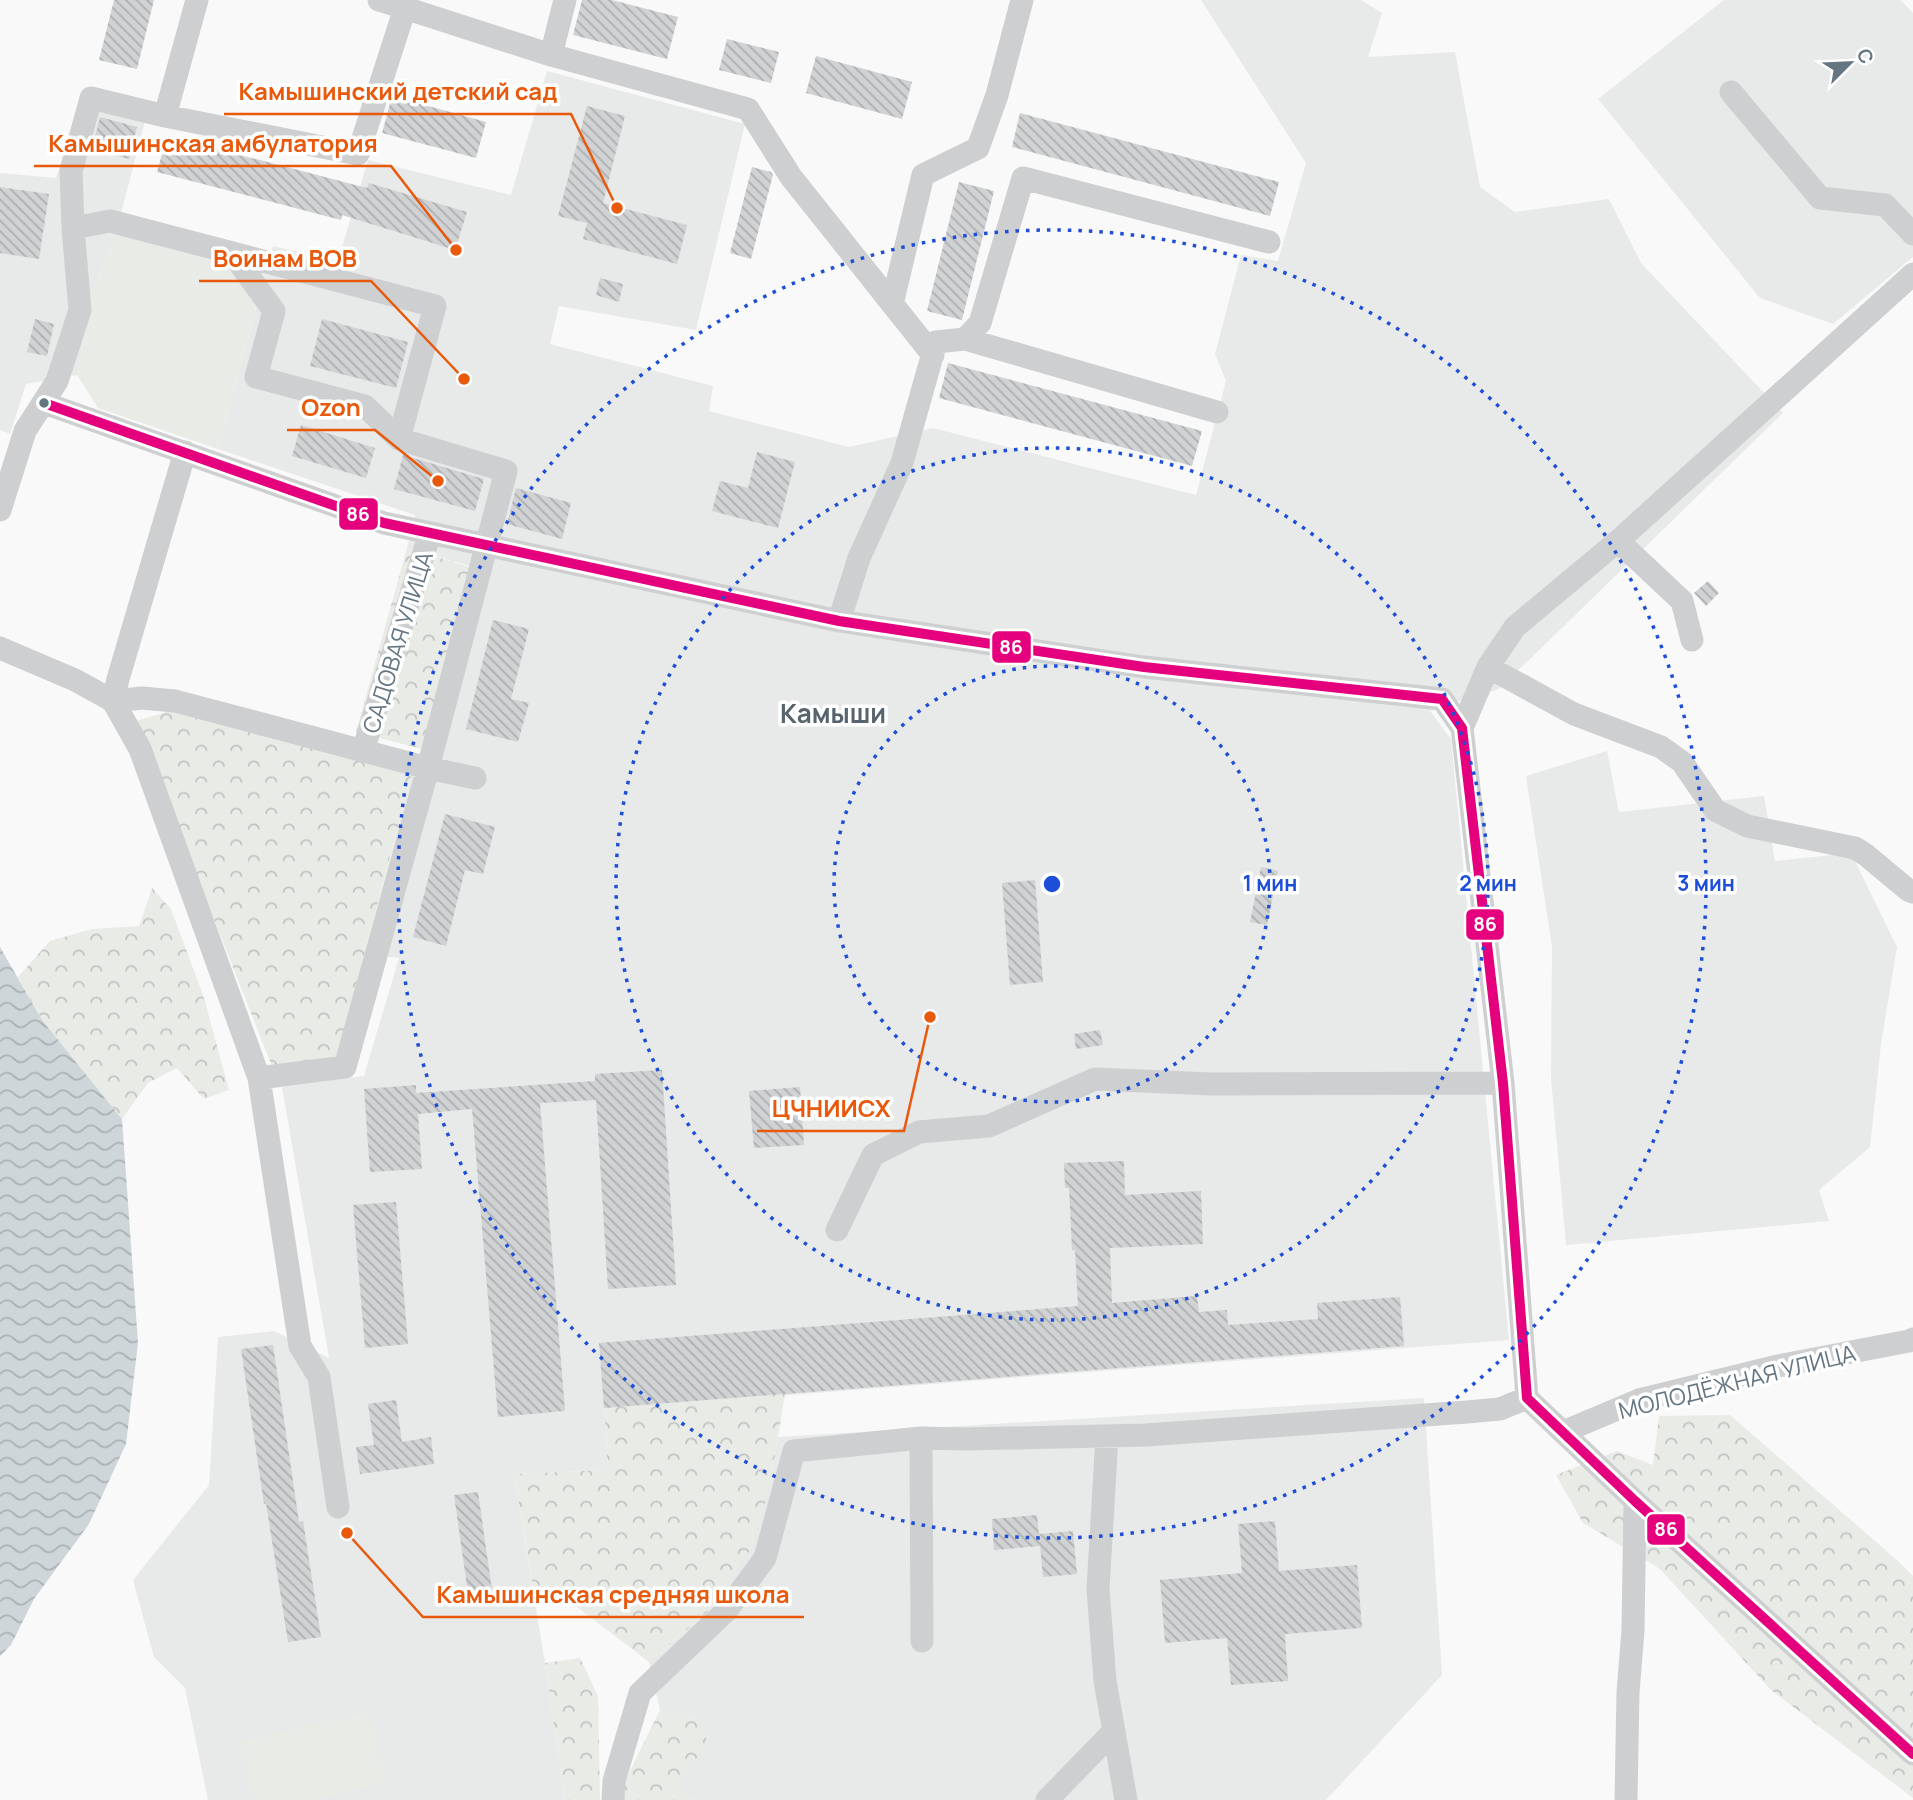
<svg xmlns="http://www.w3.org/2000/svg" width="1913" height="1800" font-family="Manrope,sans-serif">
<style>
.built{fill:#e8e9e9}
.forest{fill:url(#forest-crowns)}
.green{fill:#e8ebe6}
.water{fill:url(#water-waves)}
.building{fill:url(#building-back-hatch)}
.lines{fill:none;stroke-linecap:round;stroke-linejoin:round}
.minor{stroke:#cecfd0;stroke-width:23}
.bus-1-casing{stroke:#fff;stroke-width:16}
.bus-1{stroke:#e5007d;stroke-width:10}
.ring{fill:none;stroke:#1d4ed8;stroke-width:3.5;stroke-dasharray:3.5 7}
.bus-dot{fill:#657683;stroke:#fff;stroke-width:2.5}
.labels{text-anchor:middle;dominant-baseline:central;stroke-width:7;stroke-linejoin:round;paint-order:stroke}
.street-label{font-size:23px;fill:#657683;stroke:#fff}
.quarter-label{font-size:26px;font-weight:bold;fill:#57646e;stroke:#fff}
.centre{fill:#1d4ed8;stroke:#fff;stroke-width:3.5}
.ring-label{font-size:21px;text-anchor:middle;font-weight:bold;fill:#1d4ed8;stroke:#fff;stroke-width:7;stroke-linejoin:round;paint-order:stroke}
.leader{fill:none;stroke:#e8590c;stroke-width:2.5}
.callout-dot{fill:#e8590c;stroke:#fff;stroke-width:2.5}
.callout-label{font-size:24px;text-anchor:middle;font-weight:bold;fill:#e8590c;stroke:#fff;stroke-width:7;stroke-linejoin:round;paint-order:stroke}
.line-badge{stroke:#fff;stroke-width:2.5}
.badge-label{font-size:19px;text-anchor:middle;font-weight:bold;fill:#fff}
</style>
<defs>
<pattern id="forest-crowns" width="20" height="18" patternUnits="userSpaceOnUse" patternTransform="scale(1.75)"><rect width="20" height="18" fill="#e8ebe6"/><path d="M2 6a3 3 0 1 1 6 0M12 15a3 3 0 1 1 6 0" fill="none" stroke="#c0c3c0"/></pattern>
<pattern id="water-waves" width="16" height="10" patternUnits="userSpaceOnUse" patternTransform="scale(1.75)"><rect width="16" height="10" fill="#ced6d9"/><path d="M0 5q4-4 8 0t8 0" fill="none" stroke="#abb2b5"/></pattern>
<pattern id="building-back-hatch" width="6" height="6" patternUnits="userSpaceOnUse" patternTransform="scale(1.75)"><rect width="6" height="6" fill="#d0d2d3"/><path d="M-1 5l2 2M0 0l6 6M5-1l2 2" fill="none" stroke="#acafb1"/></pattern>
</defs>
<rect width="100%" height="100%" fill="#f9f9f9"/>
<path class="built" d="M1201 0H1361L1382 13 1368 57 1455 52 1480 187 1515 212 1609 199 1641 263 1783 413 1499 689 1430 711 1451 739 1509 1340 604 1409 608 1470 514 1474 545 1663 565 1800H208L185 1688 154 1657 133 1580 209 1485 218 1337 274 1331 329 1358 282 1087 364 1076 399 958 365 954 412 773 422 749 470 566 407 548 415 515 218 449 273 246 338 261 368 160 511 195 547 71 745 124 696 330 559 306 550 344 713 386 709 411 849 447 933 428 1196 495 1226 381 1215 354 1241 255 1278 261 1306 163Z
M1724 0H1901L1913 13V257L1833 324 1760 298 1598 99Z
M84 90 150 102 117 229 91 298 77 375 26 384 10 434 0 430V173L56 178Z
M1607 751 1619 812 1764 796 1775 861 1851 853 1897 947 1881 1044 1870 1147 1819 1190 1829 1221 1566 1245 1551 1078 1552 947 1526 776Z
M1424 1398 1442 1675 1326 1800H695L675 1787 697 1717 660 1710 649 1662 712 1608 770 1486 778 1437Z"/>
<path class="forest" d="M407 548 470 567 422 749 356 732Z
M170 711 412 773 336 1061 273 1069 136 721Z
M152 888 171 909 204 998 229 1090 204 1099 177 1068 148 1083 122 1119 42 1020 18 977 50 941 92 929 139 926Z
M785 1394 770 1486 752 1547 712 1608 649 1662 577 1607 534 1593 514 1474 608 1470 604 1408Z
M1730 1415 1898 1561 1913 1576V1798L1771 1690 1660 1569 1583 1523 1556 1475 1617 1451 1653 1465 1659 1416Z
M580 1658 598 1696 600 1800H565L545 1663Z
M660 1710 697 1717 708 1743 675 1786 695 1800H624L625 1781Z"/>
<path class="green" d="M117 229 266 271 218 449 98 408 77 375 91 298Z
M369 1712 386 1783 316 1800H254L240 1742Z"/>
<path class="water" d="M0 947 42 1020 122 1119 138 1343 126 1444 89 1524 34 1599 11 1645 0 1656Z"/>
<path class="building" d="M114 0H154L137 69 99 60Z
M582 0H612L678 17 667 59 573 35Z
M727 39 779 52 771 83 719 70Z
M816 56 912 82 902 119 806 93Z
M392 96 486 122 476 158 382 133Z
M587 106 625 116 603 203 687 225 677 264 583 239 587 223 558 216Z
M1020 113 1279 182 1270 216 1012 147Z
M100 117 137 127 129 159 92 149Z
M167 136 367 188 369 183 467 212 455 250 342 215 341 220 157 172Z
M752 167 771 172 773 175 751 259 730 253Z
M959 182 994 191 962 320 927 311Z
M0 187 49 194 39 259 0 253Z
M600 278 623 284 619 302 596 295Z
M35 319 54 324 47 356 27 352Z
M322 319 408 342 396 388 310 366Z
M948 363 1202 431 1192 466 939 398Z
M301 425 375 448 366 478 292 456Z
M757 452 795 462 778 528 712 511 720 481 748 488Z
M403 455 484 479 475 511 394 489Z
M516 488 571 503 562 539 507 524Z
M1708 581 1719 593 1706 606 1694 593Z
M493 620 529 629 511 699 529 703 518 742 466 729Z
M445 814 495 827 483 874 465 870 446 946 413 937Z
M1261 867 1278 871 1267 925 1250 922Z
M1035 880 1043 982 1010 985 1002 883Z
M1100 1030 1103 1045 1076 1049 1074 1034Z
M662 1070 676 1285 608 1289 596 1100 540 1103 565 1411 498 1417 472 1109 418 1114 422 1169 370 1172 364 1089 416 1085V1093L595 1081V1074Z
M800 1087 804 1145 754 1148 749 1091Z
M1124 1161 1125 1195 1201 1191 1203 1244 1110 1248 1112 1303 1197 1296 1199 1312 1227 1310 1228 1325 1318 1319 1317 1303 1400 1297 1404 1346 604 1408 599 1343 1078 1306 1075 1250H1072L1069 1188H1065L1064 1163Z
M396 1202 408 1344 365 1348 353 1205Z
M273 1345 299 1522 303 1521 321 1637 288 1642 266 1503 264 1504 241 1349Z
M396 1400 402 1442 431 1437 434 1464 360 1474 356 1447 374 1445 368 1404Z
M478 1492 492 1590 468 1593 454 1495Z
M1037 1515 1040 1546 994 1550 992 1519Z
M1275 1521 1279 1571 1357 1565 1362 1628 1285 1634 1288 1681 1231 1685 1227 1638 1165 1643 1160 1580 1242 1573 1238 1524Z
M1073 1531 1077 1574 1043 1577 1039 1534Z"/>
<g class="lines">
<path class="minor" d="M405 8 551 55 565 0
M551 55 748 109 791 177 933 355
M1731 92 1820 198 1885 205 1913 234
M165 116 197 0
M73 228 110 221 435 306 399 439 506 471 428 768 345 1067 259 1078
M232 253 274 311 256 377 365 406 399 439
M892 304 923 175 978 148 997 95 1022 0
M965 339 980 323 1023 178 1269 242
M44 403 384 523 839 621 1144 667 1442 699 1462 728 1503 1083 1527 1398 1635 1501 1913 1754
M185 452 118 679 113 701 142 698 175 701 428 768 475 778
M0 510 25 431 57 381 80 310 73 228 71 171 91 98 165 116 358 154 405 8 379 0
M1618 541 1682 601 1692 640
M839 621 859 558 902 463 936 342 965 339 1217 412
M0 648 75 680 113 701 140 749 259 1078 300 1346 319 1377 338 1507
M1488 667 1574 714 1661 747 1682 762 1715 810 1747 826 1855 848 1866 855 1908 890 1913 892
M1462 728 1488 667 1515 627 1618 541 1913 274
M363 751 430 533
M837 1230 873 1155 919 1132 989 1126 1095 1079 1211 1084 1503 1083
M1563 1432 1639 1400 1778 1366 1909 1341 1913 1339
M1107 1436 1098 1589 1105 1681 1126 1800
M921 1438 922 1641
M613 1800 614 1781 640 1693 727 1610 765 1558 794 1451 921 1438 966 1439 1146 1435 1467 1412 1500 1409 1527 1398
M1047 1800 1114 1731
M1626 1800 1628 1692 1633 1631 1635 1501"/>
<g class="bus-1-casing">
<path id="bus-1" d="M44 403 384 523 839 621 1144 667 1442 699 1462 728 1503 1083 1527 1398 1635 1501 1913 1754"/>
</g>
<use href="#bus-1" class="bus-1"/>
</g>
<g class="ring">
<circle cx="1052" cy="884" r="218"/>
<circle cx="1052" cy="884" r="436"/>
<circle cx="1052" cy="884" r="654"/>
</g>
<circle class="bus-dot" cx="44" cy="403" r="6"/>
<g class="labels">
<g class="street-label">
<text transform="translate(397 642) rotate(-73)">САДОВАЯ УЛИЦА</text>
<text transform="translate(1737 1381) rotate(-14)">МОЛОДЁЖНАЯ УЛИЦА</text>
</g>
<g class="quarter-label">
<text x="833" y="713">Камыши</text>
</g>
</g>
<circle cx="1052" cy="884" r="10" class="centre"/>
<g class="ring-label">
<text x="1270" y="891">1 мин</text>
<text x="1488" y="891">2 мин</text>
<text x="1706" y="891">3 мин</text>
</g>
<path class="leader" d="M617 208L571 114H224M456 250L391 166H34M464 379L371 281H199M438 481L375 430H287M930 1017L904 1131H757M347 1533L423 1617H804"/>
<g class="callout-dot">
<circle cx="617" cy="208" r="7"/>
<circle cx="456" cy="250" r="7"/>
<circle cx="464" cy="379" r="7"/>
<circle cx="438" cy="481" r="7"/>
<circle cx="930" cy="1017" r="7"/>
<circle cx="347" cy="1533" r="7"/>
</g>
<g class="callout-label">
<text x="398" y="100">Камышинский детский сад</text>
<text x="213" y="152">Камышинская амбулатория</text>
<text x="285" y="267">Воинам ВОВ</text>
<text x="331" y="416">Ozon</text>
<text x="831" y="1117">ЦЧНИИСХ</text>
<text x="613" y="1603">Камышинская средняя школа</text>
</g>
<g class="line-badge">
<rect x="338" y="497" width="41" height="34" rx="7" fill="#e5007d"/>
<rect x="991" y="630" width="41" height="34" rx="7" fill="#e5007d"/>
<rect x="1465" y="908" width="40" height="33" rx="7" fill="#e5007d"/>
<rect x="1646" y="1513" width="40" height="33" rx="7" fill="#e5007d"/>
</g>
<g class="badge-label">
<text x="358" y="521">86</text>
<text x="1011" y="654">86</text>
<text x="1485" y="931">86</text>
<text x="1666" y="1536">86</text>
</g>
<g transform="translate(1850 63) rotate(66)" stroke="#ffffff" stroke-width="5" paint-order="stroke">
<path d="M0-5L12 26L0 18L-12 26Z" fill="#657683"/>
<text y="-10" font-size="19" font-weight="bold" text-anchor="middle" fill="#657683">С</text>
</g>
</svg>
